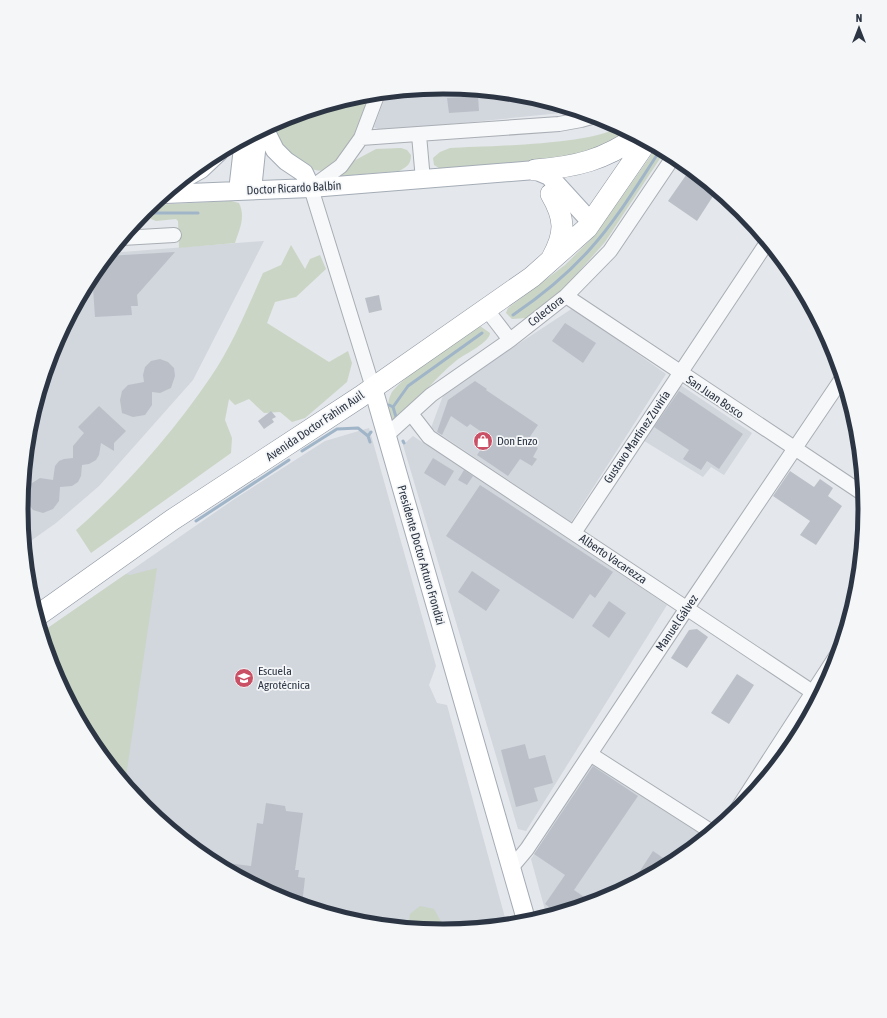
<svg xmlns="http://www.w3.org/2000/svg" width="887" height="1018" font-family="'Asap Condensed',sans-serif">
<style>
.built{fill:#d2d6dd}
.green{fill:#cad5c5}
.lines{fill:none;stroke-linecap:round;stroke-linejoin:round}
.stream{stroke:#a1b5c9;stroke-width:3}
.building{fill:#bbc0c8}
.minor-casing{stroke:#a9aeb5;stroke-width:16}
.major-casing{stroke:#a4acb6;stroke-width:20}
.highway-casing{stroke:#8c95a1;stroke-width:22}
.minor{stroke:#f7f8f9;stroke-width:14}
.major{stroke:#fff;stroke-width:18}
.highway{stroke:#fff;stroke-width:21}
.labels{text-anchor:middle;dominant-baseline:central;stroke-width:3.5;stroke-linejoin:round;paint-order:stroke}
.street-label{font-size:12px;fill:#2c3543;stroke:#f4f6f8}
.poi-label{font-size:12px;fill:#2c3543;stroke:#f4f6f8;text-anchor:start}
.rim{fill:none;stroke:#2c3543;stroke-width:5}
</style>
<rect width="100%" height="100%" fill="#e4e7eb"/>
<path class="built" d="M444 87 526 95 581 111 382 131 374 127 387 92Z
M264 241 193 380 99 486 56 523 25 545 21 509 29 426 53 347 92 274 110 253Z
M573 308 666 374 571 522 431 428 444 393Z
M679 384 752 433 724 475 711 467 703 477 641 439Z
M369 428 436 666 429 685 437 703 447 705 507 925 443 931 361 923 282 899 209 860 145 808 92 744 53 670 42 632 233 500 325 441Z
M413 436 667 605 526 831 518 829 403 445Z
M593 762 701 832 688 853 678 860 605 899 547 917 531 859Z"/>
<path class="green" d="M373 93C367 109 347 157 334 167 322 177 299 165 289 157 281 150 275 135 269 126L282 119 361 95Z
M619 126 633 133 590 157 449 168H439L434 165 433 158 440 152 450 148C485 146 596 145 619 126Z
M657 147 665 151 605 242 561 292 526 318 512 319 506 313 508 308 565 265 595 235Z
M401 148 407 150 411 155C411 164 407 167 399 171L341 176 338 174 348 164 376 149Z
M231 201 239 203C246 217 239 230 235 243L179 248 178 221 176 219 156 221 151 219 148 211 153 205Z
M291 245 305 269 310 259 320 255 326 269 296 297 275 302 267 323 329 362 348 351 352 363 347 382 305 418 292 422 280 412 264 413 249 399 235 405 229 399 225 420 232 438 231 453 91 553 76 530C126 486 172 434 210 378 232 346 247 309 263 273L281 265Z
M480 326 490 333C490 342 465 354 457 360 434 378 418 402 394 420L390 418C388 409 387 402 391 394 398 380 464 334 480 326Z
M157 568 125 783 92 744 53 670 42 632 126 574 130 575Z
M420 906 434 909 445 929 444 931 408 928 410 914Z"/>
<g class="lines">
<path class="stream" d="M151 213H198
M513 315C541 296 569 273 591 248 618 218 639 182 661 149
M389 405 393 407 408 386 482 333
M393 407 396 417
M403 441 404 443
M370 442 368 436 371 432
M302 451 337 429 358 428 368 436
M196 521 289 460"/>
</g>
<path class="building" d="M478 96 479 111 449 113 447 98Z
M691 168 717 190 697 221 668 201Z
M175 252 137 295 138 306H131L132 315 95 317 92 274 107 256Z
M379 295 382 310 369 313 365 298Z
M565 323 596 343 583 363 552 341Z
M160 359 168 362 174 368 175 376 171 388 160 393 152 392V405L145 415 133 417 122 413 120 400 122 391 128 385 144 382 143 375 145 367 151 361Z
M475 381 487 389 486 390 538 425 527 441 538 448 533 457 537 459 532 466 520 459 508 476 477 455 489 437 470 424 467 427 451 416 442 435 437 432 448 400Z
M679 391 743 434 719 469 707 461 701 470 683 459 689 450 654 427Z
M99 406 126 431 114 443V451L101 443 99 455 96 460 89 464 82 465 81 476 78 482 72 486 60 487 59 501 53 509 43 513 33 510 26 500V492L29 485 40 478 53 480 55 466 59 461 64 459 73 458V446L84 433 78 427Z
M271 411 276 417 272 419 274 422 264 429 258 421Z
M433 458 454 471 445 486 424 473Z
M464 470 473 476 467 485 458 480Z
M790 471 814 487 820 479 833 488 828 496 842 506 816 545 800 535 810 521 773 496Z
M480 485 613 572 595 598 590 594 573 619 446 536Z
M472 571 500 590 486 611 458 592Z
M609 601 626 613 609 638 592 626Z
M697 629 708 637 687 668 671 658 689 630Z
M737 674 754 685 729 724 711 713Z
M525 744 529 759 545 755 553 783 534 788 538 801 516 807 501 750Z
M593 766 638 796 574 890 593 903 558 914 545 904 565 875 534 854Z
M266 803 285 806 286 811 303 813 295 870H299L298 877 305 878 302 905 282 899 210 861 251 866 257 823 263 824Z
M653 851 672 864 630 886Z"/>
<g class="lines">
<g class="minor-casing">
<path id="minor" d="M419 135 423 180
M361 138 559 124 581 120 595 116
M122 238 174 235
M566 296 865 495
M487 310 510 340
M373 388 311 188 341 166 361 138 378 93
M412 415 429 437 820 697
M387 435 431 395 510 340 566 296 610 251 674 156
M574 533 768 241
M590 754 712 832
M734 814 840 650
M511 868 527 849 687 608 843 377"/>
</g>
<g class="major-casing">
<path id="major" d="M264 128 275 150 286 161 304 173 311 188
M181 180 201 169 219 152
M252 190 258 132
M238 191 244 139
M165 194 311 188 535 170 549 176 591 222
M373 388 527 923"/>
</g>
<g class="highway-casing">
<path id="highway" d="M535 170C576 167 604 160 638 136
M551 194C565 218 566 233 552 258
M37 616 172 520 360 397 532 277 587 228 647 141"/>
</g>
<use href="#minor" class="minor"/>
<use href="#major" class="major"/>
<use href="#highway" class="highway"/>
</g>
<defs>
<g id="shop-disc" transform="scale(1)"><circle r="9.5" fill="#c95065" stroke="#f4f6f8"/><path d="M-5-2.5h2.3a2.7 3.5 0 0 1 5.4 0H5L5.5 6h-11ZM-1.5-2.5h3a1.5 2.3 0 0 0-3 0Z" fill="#fff"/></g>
<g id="school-disc" transform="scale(1)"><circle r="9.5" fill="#c95065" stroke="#f4f6f8"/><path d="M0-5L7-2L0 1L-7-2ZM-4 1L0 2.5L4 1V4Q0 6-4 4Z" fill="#fff"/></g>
</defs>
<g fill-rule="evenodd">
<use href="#shop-disc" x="483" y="441"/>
<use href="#school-disc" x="244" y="678"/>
</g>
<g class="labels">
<g class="street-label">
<text transform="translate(294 188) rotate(-3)">Doctor Ricardo Balbín</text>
<text transform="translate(546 311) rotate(-38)">Colectora</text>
<text transform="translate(715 397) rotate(34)">San Juan Bosco</text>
<text transform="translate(315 426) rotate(-34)">Avenida Doctor Fahim Auil</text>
<text transform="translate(637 437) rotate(-56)">Gustavo Martínez Zuviría</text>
<text transform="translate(421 555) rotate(74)">Presidente Doctor Arturo Frondizi</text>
<text transform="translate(613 559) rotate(34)">Alberto Vacarezza</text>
<text transform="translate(677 623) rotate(-56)">Manuel Gálvez</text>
</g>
<g class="poi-label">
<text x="497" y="441">Don Enzo</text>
<text x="258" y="671">Escuela<tspan x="258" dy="14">Agrotécnica</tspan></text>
</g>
</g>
<path d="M0 0H887V1018H0ZM28 509a415 415 0 1 1 830 0a415 415 0 1 1-830 0Z" fill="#f4f6f8" fill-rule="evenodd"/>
<path class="rim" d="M28 509a415 415 0 1 1 830 0a415 415 0 1 1-830 0Z"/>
<g transform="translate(859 28)" stroke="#f4f6f8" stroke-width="3" paint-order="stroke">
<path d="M0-3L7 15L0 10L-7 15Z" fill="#2c3543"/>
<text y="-6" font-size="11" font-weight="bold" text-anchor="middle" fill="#2c3543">N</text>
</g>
</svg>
